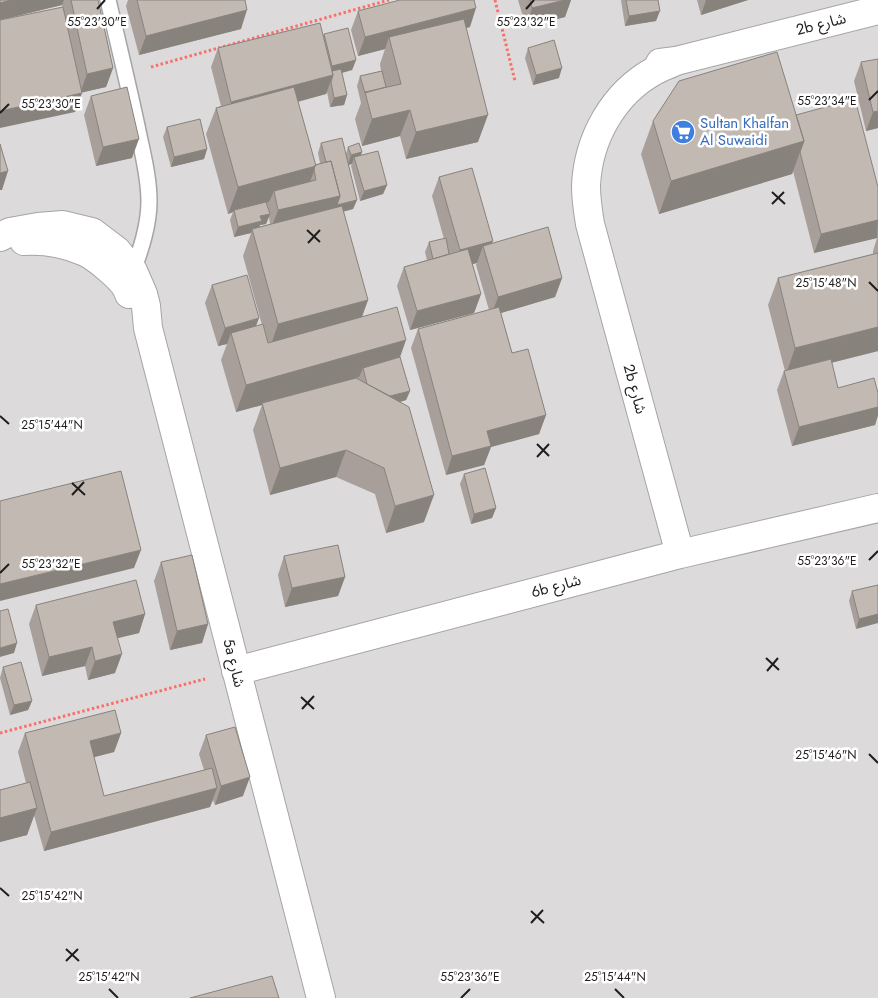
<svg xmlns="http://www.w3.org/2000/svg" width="878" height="998" font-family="Jost,'Noto Sans Arabic',sans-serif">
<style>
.residential{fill:#dcdadb}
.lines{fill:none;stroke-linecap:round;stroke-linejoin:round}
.service-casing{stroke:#a5a5a5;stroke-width:18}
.minor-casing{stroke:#a5a5a5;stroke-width:30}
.path{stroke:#fa6f69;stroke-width:3;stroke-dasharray:2.5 2.5;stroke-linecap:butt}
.service{stroke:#fff;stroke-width:15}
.minor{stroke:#fff;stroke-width:28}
.wall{fill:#a89f9a;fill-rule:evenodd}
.shaded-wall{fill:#88827d}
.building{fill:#c3b9b3;stroke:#88827d}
.ticks{fill:none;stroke:#1e1e1e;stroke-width:2}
.labels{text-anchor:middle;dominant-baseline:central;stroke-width:5;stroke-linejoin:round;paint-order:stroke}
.street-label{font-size:15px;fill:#1e1e1e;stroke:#fff}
.shop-label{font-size:15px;fill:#366cbe;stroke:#fff;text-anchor:start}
.ticks-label{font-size:12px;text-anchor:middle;fill:#1e1e1e;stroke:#fff;stroke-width:5;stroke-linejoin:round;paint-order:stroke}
</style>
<rect width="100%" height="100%" fill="#efeae3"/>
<path class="residential" d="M0 0H878V998H0Z"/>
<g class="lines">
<g class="service-casing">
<path id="service" d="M108 0C118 42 128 84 137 126 142 151 149 176 149 201 149 225 141 249 133 271"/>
</g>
<g class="minor-casing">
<path id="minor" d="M676 61C670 64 662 67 656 70 613 93 588 139 586 186 586 198 588 212 590 224L680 554
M660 63 676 61 878 10
M0 237 10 232 38 227 63 225 92 232 117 251 133 271 143 294 146 306 148 328 321 998
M24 241C44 240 67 244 85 252 96 257 116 274 124 284 126 287 128 291 129 294
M236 671 680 554 878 508"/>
</g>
<path class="path" d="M495 0 515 81
M151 67 389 0
M0 733 205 679"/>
<use href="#service" class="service"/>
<use href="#minor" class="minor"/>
</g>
<path class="wall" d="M0 0H98L113 68 106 87 82 92 75 112 62 5 0 20Z
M128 0H245L241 29 139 55 126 6Z
M518 0H571L565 17 526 27Z
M621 0H658L656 21 625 26Z
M697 0H748L701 15Z
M358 11 470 27 466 28 478 142 406 159 400 136 362 146 355 119 361 103 357 86 360 76 381 71 380 64 385 49 358 56 351 30Z
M324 34 356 60 352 70 342 73 347 95 344 105 330 107 327 92 326 94 298 102 315 165 320 163 318 153 321 143 346 154 348 147 362 152 361 155 387 185 383 194 360 201 351 166 352 164 348 165 357 200 353 209 343 212 368 300 362 317 400 357 410 391 406 400 400 402 424 522 386 533 375 494 336 477 270 495 253 430 262 405 236 412 221 360 227 344 218 346 205 303 212 285 256 326 262 325 243 256 251 233 234 237 230 220 233 212 228 214 206 134 216 108 221 106 211 67 218 48 323 36ZM269 217 270 224 259 227 260 225 266 224Z
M528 48 559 78 533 85 525 58Z
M861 62 878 128 866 131 854 81Z
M91 96 132 158 96 166 84 115Z
M796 115 878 187V351L831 363 838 388 878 393V415L875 425 792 446 777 390 784 371H785L768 305 778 278 873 254V251L877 238 814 253 793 171 792 174 659 214 641 154 653 121Z
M167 127 207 149 204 159 171 167 163 137Z
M439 177 492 244 562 278 555 297 501 313 512 353 546 415 539 434 491 447 484 465 446 475 411 348 418 329 489 310 476 265 477 263 472 264 481 294 474 313 410 330 397 286 404 267 427 260 425 252 429 242 444 239 432 196Z
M464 474 496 508 492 518 471 524 460 484Z
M284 556 345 577 338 596 285 607 278 575Z
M161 562 208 624 202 643 170 650 154 581Z
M878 585 856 629 849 601 852 591Z
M36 605 145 614 139 633 117 638 115 673 88 680 85 666 42 676 29 624Z
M3 667 32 701 28 710 10 715 0 678Z
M25 733H121L114 752 94 757 104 796 204 770 199 754 206 735 243 796 215 805 213 800 210 807 44 851 34 815 27 835 0 842V790L26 783 18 752Z"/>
<path class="shaded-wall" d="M11 0H64L62 5 0 20V3Z
M565 0H571L565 17 526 27 532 8Z
M706 0H748L701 15Z
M476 8 470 27 392 47 389 37 385 49 358 56 365 37Z
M247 10 241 29 139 55 146 36Z
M660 11 656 21 625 26 629 16Z
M356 60 352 70 329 76 332 66Z
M113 68 106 87 80 93 87 74Z
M562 68 559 78 533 85 536 75Z
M333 75 326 94 224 121 231 102Z
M82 93 75 112 0 128V111Z
M347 95 344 105 330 107 334 98Z
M410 110 400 136 362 146 372 119Z
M878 111V128L866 131 873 112Z
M488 115 478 142 406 159 416 132Z
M139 139 132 158 96 166 103 147Z
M804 141 792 174 659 214 671 181Z
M207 149 204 159 171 167 174 157Z
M362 152 358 162 354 157 352 164 348 165 351 155Z
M316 166 306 192 274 191 269 202 234 212V210L233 212 228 214 238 187Z
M8 171 2 190H0V173Z
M387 185 383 194 360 201 364 191Z
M340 196 357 200 353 209 271 229 278 210Z
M270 214 266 224 260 225 258 231 252 229 251 233 234 237 238 227 260 216Z
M878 220 877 238 814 253 821 234Z
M493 241 486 259 483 246 477 263 453 269 460 250Z
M562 278 555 297 491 316 498 297Z
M481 294 474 313 410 330 417 311Z
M368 300 358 327 269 351 278 324Z
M259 318 252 337 231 333 227 344 218 346 225 328Z
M878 327V351L786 374 795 348Z
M406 340 397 366 363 368 359 377 263 404 262 403V405L236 412 246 385Z
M410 391 406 400 369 411 372 401Z
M878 407V415L875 425 792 446 799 427Z
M546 415 539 434 491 447 484 465 446 475 452 456 487 431Z
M346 450 336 477 270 495 280 468Z
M434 495 424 522 386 533 395 506Z
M496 508 492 518 471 524 474 514Z
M141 550 134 568 0 601V584Z
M345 577 338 596 285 607 292 588Z
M145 614 139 633 106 641 113 622Z
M878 614V623L856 629 859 619Z
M208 624 202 643 170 650 177 631Z
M17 643 14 653 0 657V648Z
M92 647 85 666 42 676 49 657Z
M122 654 115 673 88 680 95 661Z
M32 701 28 710 10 715 14 705Z
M121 733 114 752 83 760 90 741Z
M250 777 243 796 215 805 221 786Z
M217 788 210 807 44 851 51 832Z
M37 808 27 835 0 842V818Z"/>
<path class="building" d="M0 0H11L0 3Z
M71 0H98L113 68 87 74Z
M137 0H245L247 10 146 36Z
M400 0H474L476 8 365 37 358 11Z
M530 0H565L532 8Z
M626 0H658L660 11 629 16Z
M63 7 82 93 0 111V20Z
M464 19 488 115 416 132 410 110 372 119 365 92 401 84 389 37Z
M320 23 333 75 231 102 218 48Z
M348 28 356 60 332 66 324 34Z
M554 40 562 68 536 75 528 48Z
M777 52 804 141 671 181 653 121 679 81Z
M878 59V111L873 112 861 62Z
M341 69 347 95 334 98 331 82 333 75 332 71Z
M382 71 386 87 365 93 360 76Z
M127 87 139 139 103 147 91 96Z
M294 87 316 166 238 187 216 108Z
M855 99 878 187V220L821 234 800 152 804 141 796 115Z
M200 119 207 149 174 157 167 127Z
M342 138 357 200 337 205 340 196 331 161 326 162 321 143Z
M359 143 362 152 351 155 348 147Z
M0 144 8 171 0 173Z
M378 151 387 185 364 191 354 157Z
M331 161 340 196 278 210 274 191 316 180 314 170 315 165Z
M472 168 493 241 460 250 439 177Z
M266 202 270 214 260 216 262 221 238 227 234 210Z
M342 206 368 300 278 324 252 229Z
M548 227 562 278 498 297 483 246Z
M446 238 449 254 433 259 429 242Z
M468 249 481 294 417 311 404 267Z
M878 253V327L795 348 778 278Z
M247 275 259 318 225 328 212 285Z
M397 307 406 340 246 385 231 333 263 324 268 343Z
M499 307 512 353 528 349 546 415 487 431 491 446 452 456 418 329Z
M400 357 410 391 390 396 367 384 363 368Z
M831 359 838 388 874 378 878 393V407L799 427 784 371Z
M356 378 409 407 434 495 395 506 384 468 346 450 280 468 262 403Z
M485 468 496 508 474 514 464 474Z
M121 471 141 550 0 584V501Z
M338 545 345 577 292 588 284 556Z
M192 555 208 624 177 631 161 562Z
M136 580 145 614 113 622 122 654 95 661 92 647 49 657 36 605Z
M878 585V614L859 619 852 591Z
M8 609 17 643 0 648V611Z
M21 662 32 701 14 705 3 667Z
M115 710 121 733 90 741 104 796 212 768 217 788 51 832 25 733Z
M235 727 250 777 221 786 206 735Z
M30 782 37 808 0 818V790Z
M272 976 279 998H190Z"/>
<path class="ticks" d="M97 9 105 0M526 9 534 0M869 100 878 91M0 113 9 104M772 192 785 204M772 204 784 192M307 230 320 242M308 243 320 230M869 282 878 291M0 416 9 424M537 444 549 456M537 457 549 444M72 483 85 495M72 495 84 482M869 560 878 551M0 573 9 564M766 658 779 670M767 671 778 658M301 697 314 709M302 709 314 696M869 754 878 763M0 888 9 896M531 911 544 923M531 923 543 910M66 949 79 961M66 961 78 949M109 989 118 998M615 989 624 998M461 998 470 989"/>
<defs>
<g id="supermarket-disc" transform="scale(1.25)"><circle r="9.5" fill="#3f7fe0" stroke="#fff"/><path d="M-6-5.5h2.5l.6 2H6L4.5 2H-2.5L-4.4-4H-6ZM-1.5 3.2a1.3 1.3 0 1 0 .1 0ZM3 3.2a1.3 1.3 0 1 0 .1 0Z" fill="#fff"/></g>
</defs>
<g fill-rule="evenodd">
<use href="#supermarket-disc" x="683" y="132"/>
</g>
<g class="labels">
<g class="street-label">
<text transform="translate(821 24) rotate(-14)">2b شارع</text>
<text transform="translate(635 389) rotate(75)">2b شارع</text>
<text transform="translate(556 586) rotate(-15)">6b شارع</text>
<text transform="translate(234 663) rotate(76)">5a شارع</text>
</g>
<g class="shop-label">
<text x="700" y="123">Sultan Khalfan<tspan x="700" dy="17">Al Suwaidi</tspan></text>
</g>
</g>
<g class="ticks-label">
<text x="97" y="26">55°23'30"E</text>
<text x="526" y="26">55°23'32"E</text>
<text x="827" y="105">55°23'34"E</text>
<text x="51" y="108">55°23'30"E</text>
<text x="826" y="287">25°15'48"N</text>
<text x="52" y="429">25°15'44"N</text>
<text x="827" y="565">55°23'36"E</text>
<text x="51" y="568">55°23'32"E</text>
<text x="826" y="759">25°15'46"N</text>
<text x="52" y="900">25°15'42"N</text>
<text x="470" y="981">55°23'36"E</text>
<text x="109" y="981">25°15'42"N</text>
<text x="615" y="981">25°15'44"N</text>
</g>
</svg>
